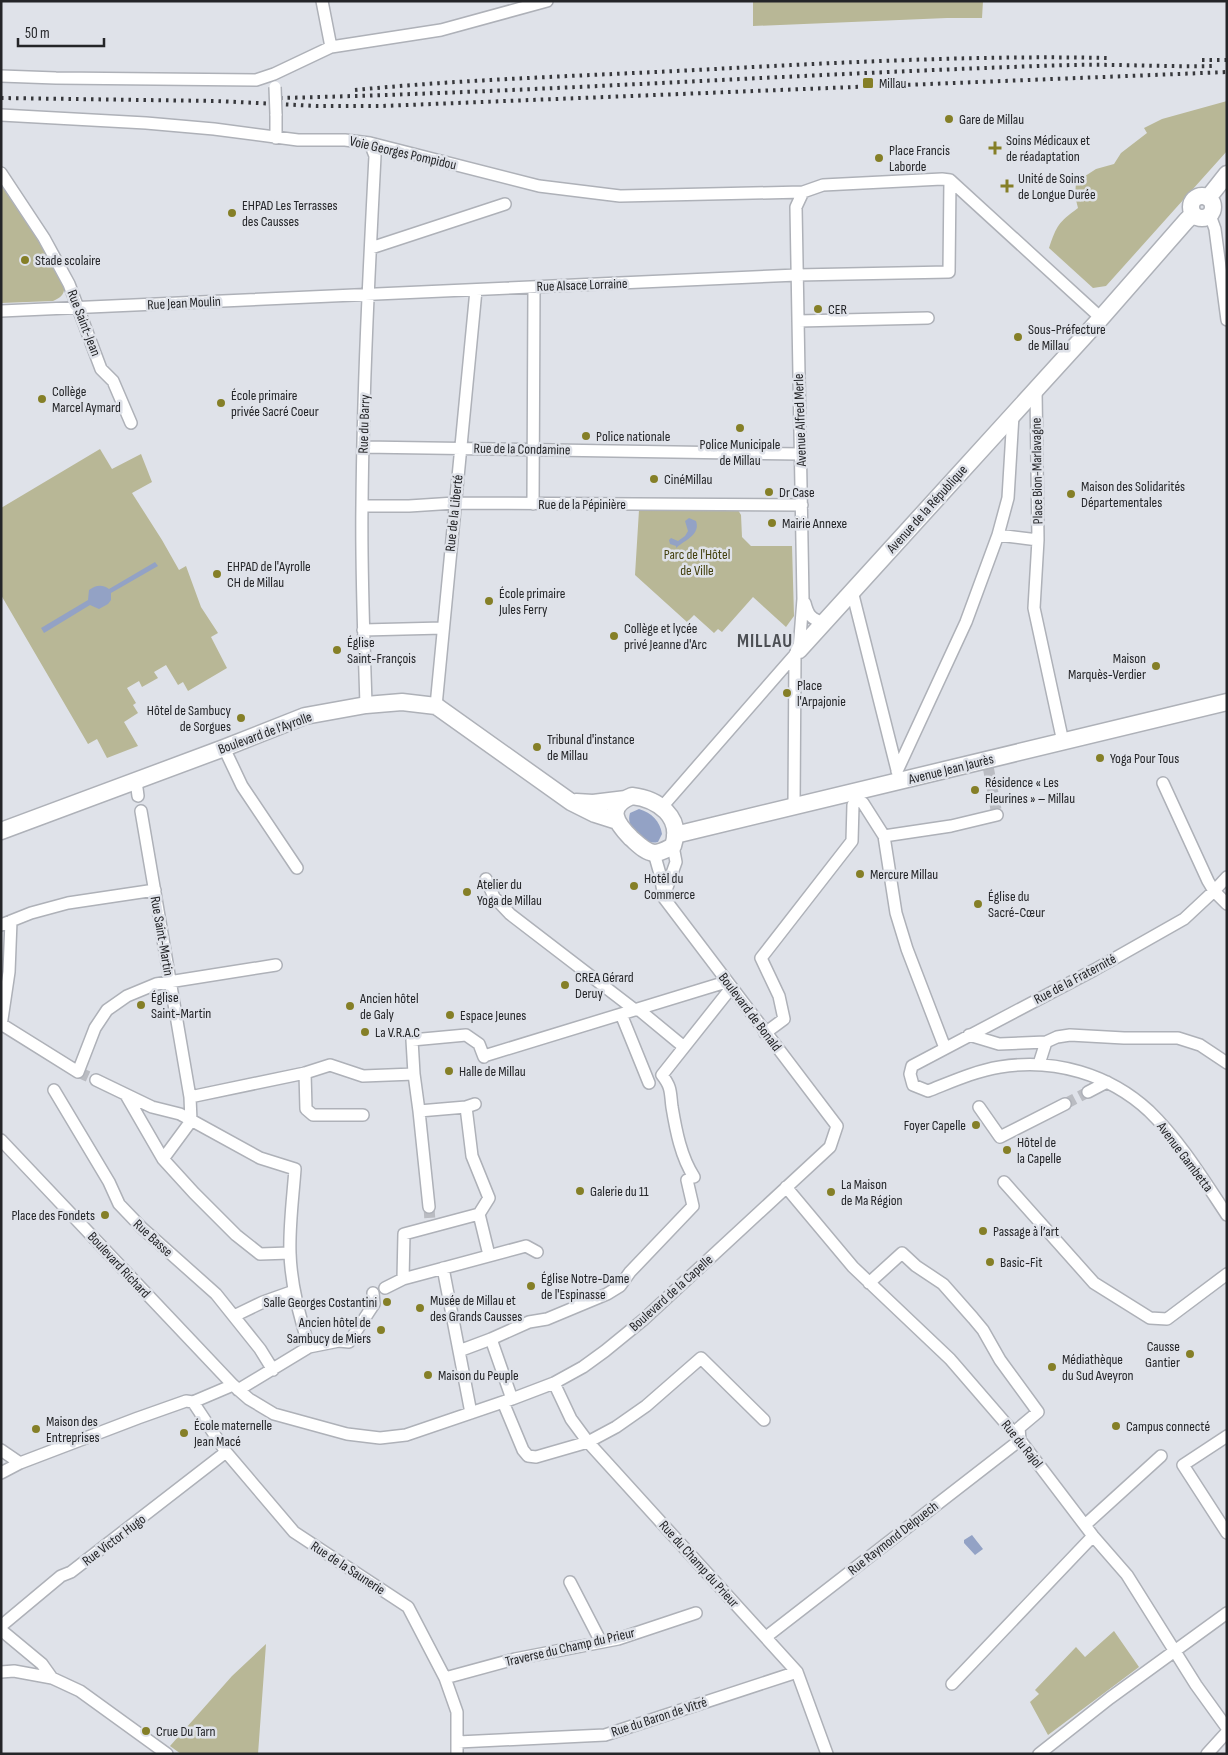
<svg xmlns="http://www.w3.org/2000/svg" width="1228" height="1755" font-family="'Sofia Sans Condensed',sans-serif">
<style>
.green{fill:#b8b796}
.water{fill:#93a2c5}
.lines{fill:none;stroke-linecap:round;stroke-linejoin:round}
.street-tunnel{stroke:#babcc2;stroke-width:11;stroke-dasharray:11 5.5;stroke-linecap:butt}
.street-casing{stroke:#aeb1b8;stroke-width:14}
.secondary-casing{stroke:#aeb1b8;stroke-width:19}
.street{stroke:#fff;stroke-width:11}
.secondary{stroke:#fff;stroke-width:16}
.rail{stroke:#37383c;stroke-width:4;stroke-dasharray:2.5 5;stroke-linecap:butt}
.street-bridge-casing{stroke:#aeb1b8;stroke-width:14;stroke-linecap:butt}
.street-bridge{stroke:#fff;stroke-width:11}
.poi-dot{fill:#857f27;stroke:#dfe2e9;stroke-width:2}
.labels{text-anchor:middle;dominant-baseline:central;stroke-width:5;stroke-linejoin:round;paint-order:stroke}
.poi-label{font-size:14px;fill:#242528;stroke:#dfe2e9;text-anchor:start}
.street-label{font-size:14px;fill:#242528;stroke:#dfe2e9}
.park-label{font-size:14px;fill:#423f0d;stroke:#dfe2e9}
.district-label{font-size:19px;font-weight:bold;letter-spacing:1px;fill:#4c4f54;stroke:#dfe2e9}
</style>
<rect width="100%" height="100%" fill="#dfe2e9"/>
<path class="green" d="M753 1H983L982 18H947L753 26Z
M1227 101V151L1106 286 1093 288 1049 248C1057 225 1058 223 1078 208L1075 196 1076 182 1096 169 1114 164 1121 153 1147 133 1144 128 1162 119Z
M1 185 36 237 63 282C66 292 63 297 53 301L1 303Z
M100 449 112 469 141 454 152 482 132 493 162 540 179 570 186 566 201 607 218 633 211 637 227 668 188 691 183 682 178 685 166 665 154 672 158 678 142 687 139 681 127 688 136 703 133 705 138 713 124 722 138 746 107 758 97 739 88 744 1 595V508Z
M639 510H738L741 515 742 537 751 546H792L794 616 786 627 753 597 722 632 718 629 714 633 694 615 687 622 635 575Z
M1114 1631 1139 1667 1048 1735 1030 1702 1039 1694 1035 1690 1076 1647 1085 1657Z
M266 1644 258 1754H181L170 1746 232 1676Z"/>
<path class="water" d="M689 518 696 521C701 535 683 541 676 548V546L670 544 669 540 671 538 678 541 685 536 688 531 685 521Z
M155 562 158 566 111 593V600L108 604 99 609 90 605 44 633 41 628 88 600 89 590C96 585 102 584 109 589Z
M639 809C652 813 660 821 662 834L658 842C643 846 625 828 630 813Z
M972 1535 983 1549 975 1555 964 1543V1540Z"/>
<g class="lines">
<path class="street-tunnel" d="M988 766 997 815
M78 1072 96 1080
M1065 1104 1088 1092
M429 1207 430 1222"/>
<g class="street-casing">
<path id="street" d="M322 1 331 47
M1 76 56 78 256 80 274 74 331 47 441 30 547 1
M276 114V138
M1 115 146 123 214 129 298 140H345L370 143 539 186 620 196 803 192 823 185 942 179 950 180
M1 173 44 238 69 284 101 369 113 381 131 423
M950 180 1101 318
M1210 215 1215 229 1227 320
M371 248 505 204
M1 311 797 275 949 272 950 180
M798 321 928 318
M1036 390 1038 540 1034 608 1063 742
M1013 415 1008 498 998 535 1038 540
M363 447 801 454
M533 504 534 287
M362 506H409L455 503 802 505
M852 591 898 774
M805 603C808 615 811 619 824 623
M363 630 443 628
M366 705C364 638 361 572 362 505 363 388 369 272 375 156L370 143
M436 706 476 290
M224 748 242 786 297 868
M897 771 966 622 998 535
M136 781 138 796
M1163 783 1208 881 1214 891 1227 904
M857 795 858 800 863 803 884 836 896 913 907 949 945 1048
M794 806 795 654
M662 807 799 650 803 599 796 207 803 192
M141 811 190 1097 191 1121
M884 836 951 826 997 815
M1227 877 1214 891 1184 919 1094 970 912 1066 910 1074 913 1085 928 1091C951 1082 975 1071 1000 1067 1054 1058 1109 1074 1149 1111 1180 1141 1203 1179 1227 1215
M486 879 494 897 510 914 635 1010
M664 896 676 862 673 846
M1 925 31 913 68 903 155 890
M638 1009 684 1047
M621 1014 649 1083
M1 1024 78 1072 95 1028 107 1010 127 996 156 984 276 965
M1 1026 9 972 11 921
M765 1033 784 1019 779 996 761 958 852 841 853 805 858 800
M969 1035 999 1044 1046 1042
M484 1056 726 982
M1039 1064 1046 1042 1057 1037 1070 1035 1124 1038H1178L1200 1045 1227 1063
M305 1073 306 1109 313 1115H363
M96 1080 152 1107 180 1114 260 1158 295 1169C293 1197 289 1226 290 1253 291 1286 300 1317 309 1347
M54 1090 109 1182 119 1204 142 1228 216 1294 260 1349 273 1370
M1088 1092 1107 1082
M126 1095 163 1159 194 1193 236 1235 260 1254 290 1253
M190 1097 305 1073 330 1065 363 1076 414 1074
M475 1104 466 1107 419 1111 414 1074 412 1040 466 1035 479 1044 484 1057
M466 1107 472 1156 489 1198 479 1214
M979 1107 1000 1137 1065 1104
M419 1111 429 1207
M1 1140 233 1385 249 1399 274 1414 347 1434 380 1438 406 1435 512 1399 554 1383 583 1367 605 1351 643 1320 830 1147 837 1126 664 898 660 874 654 853
M163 1159 191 1121
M694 1177C681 1157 676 1131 672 1107 670 1092 672 1088 662 1075L731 988
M1004 1182 1094 1283 1150 1318 1167 1319 1227 1274
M786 1187 853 1267 950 1359 1020 1440 1093 1536 1127 1575 1196 1685 1227 1728
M489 1255 479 1214 404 1234 403 1279 526 1246 537 1252
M443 1268 471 1413
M869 1283 902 1253 916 1266 943 1284 973 1318 983 1330 1000 1360 1038 1412 1019 1428 1020 1440
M385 1288 403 1279
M234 1316 263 1302 294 1291
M491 1339 512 1399
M459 1351 491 1339 529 1322 547 1319 607 1294 620 1286 630 1272 693 1206 687 1180
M554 1383 571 1419 588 1442 797 1672 827 1754
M238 1390 309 1347 339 1341 349 1342 374 1304 373 1293
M193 1402 226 1452 294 1532 408 1607 445 1678 457 1712V1754
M503 1402 523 1450 528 1456 536 1457 588 1442 616 1427 646 1406 701 1358 764 1420
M1227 1436 1183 1465 1227 1533
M1 1450 20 1463
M1 1473 20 1463 138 1418 186 1401 193 1402 233 1385
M1085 1525 1161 1456
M570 1582 601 1642
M1 1626 61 1576 71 1572 226 1452
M1 1630 42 1664 52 1678
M766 1637 1020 1440
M1 1672 14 1671 52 1678 80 1691 167 1754
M445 1678 515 1659 618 1639 696 1613
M952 1684 1093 1536
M458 1742 605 1735 797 1672
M1039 1754 1110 1698 1227 1613
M1207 1754 1227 1732"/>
</g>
<g class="secondary-casing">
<path id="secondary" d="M1191 207a11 11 0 1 1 22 0a11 11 0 1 1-22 0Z
M1208 198 1227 174
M799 650 1101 318 1186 221 1193 214
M632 796C658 799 683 817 673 846 667 849 661 853 654 853 645 852 638 844 631 838 616 823 605 807 632 796Z
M576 802 593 803 626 799
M1 831 224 748 305 716 366 705 402 702 436 706 439 708 571 802 595 814 617 821
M675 835 1227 702"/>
</g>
<use href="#street" class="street"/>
<use href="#secondary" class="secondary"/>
<path class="rail" d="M1202 60H1227
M355 90C468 79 582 76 695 70 832 63 970 55 1107 58
M1 98 216 101 317 106H382L1227 72
M280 98C544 92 807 73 1071 65 1118 64 1165 67 1212 66"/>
<g class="street-bridge-casing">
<path id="street-bridge" d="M275 87 276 114"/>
</g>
<use href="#street-bridge" class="street-bridge"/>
</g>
<g class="poi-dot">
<rect x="862" y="77" width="12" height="12" rx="2.5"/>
<circle cx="949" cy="119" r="5"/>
<path d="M992.5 140.5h5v5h5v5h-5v5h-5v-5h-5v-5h5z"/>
<circle cx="879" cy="158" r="5"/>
<path d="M1004.5 178.5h5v5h5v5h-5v5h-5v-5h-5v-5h5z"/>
<circle cx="232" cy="213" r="5"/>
<circle cx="25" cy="260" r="5"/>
<circle cx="818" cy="309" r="5"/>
<circle cx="1018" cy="337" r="5"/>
<circle cx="42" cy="399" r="5"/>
<circle cx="221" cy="403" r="5"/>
<circle cx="740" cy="428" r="5"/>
<circle cx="586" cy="436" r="5"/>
<circle cx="654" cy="479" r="5"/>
<circle cx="769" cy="492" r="5"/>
<circle cx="1071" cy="494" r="5"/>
<circle cx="772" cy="523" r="5"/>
<circle cx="217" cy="574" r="5"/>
<circle cx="489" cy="601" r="5"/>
<circle cx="614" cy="636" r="5"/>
<circle cx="337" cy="650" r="5"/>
<circle cx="1156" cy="666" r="5"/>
<circle cx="787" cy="693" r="5"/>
<circle cx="241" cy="718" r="5"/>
<circle cx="537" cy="747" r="5"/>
<circle cx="1100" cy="758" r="5"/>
<circle cx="975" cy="790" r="5"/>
<circle cx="860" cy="874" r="5"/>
<circle cx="634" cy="886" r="5"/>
<circle cx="467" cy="892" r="5"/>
<circle cx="978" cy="904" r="5"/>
<circle cx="565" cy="985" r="5"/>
<circle cx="141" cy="1005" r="5"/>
<circle cx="350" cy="1006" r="5"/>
<circle cx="450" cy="1015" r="5"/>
<circle cx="365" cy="1032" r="5"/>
<circle cx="449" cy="1071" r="5"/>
<circle cx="976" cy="1125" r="5"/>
<circle cx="1007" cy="1150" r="5"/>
<circle cx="580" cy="1191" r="5"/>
<circle cx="831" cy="1192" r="5"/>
<circle cx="105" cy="1215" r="5"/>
<circle cx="983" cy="1231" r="5"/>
<circle cx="990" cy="1262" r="5"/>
<circle cx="531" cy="1286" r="5"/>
<circle cx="387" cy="1302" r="5"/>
<circle cx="420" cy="1308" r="5"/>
<circle cx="381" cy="1330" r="5"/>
<circle cx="1190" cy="1354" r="5"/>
<circle cx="1052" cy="1367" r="5"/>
<circle cx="428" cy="1375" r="5"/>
<circle cx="1116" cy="1426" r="5"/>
<circle cx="36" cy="1429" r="5"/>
<circle cx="184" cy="1433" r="5"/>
<circle cx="146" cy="1731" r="5"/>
</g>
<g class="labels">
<g class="poi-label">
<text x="879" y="83">Millau</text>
<text x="959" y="119">Gare de Millau</text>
<text x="1006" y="140">Soins Médicaux et<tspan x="1006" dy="16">de réadaptation</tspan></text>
<text x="889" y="150">Place Francis<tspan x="889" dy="16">Laborde</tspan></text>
<text x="1018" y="178">Unité de Soins<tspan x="1018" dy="16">de Longue Durée</tspan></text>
<text x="242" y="205">EHPAD Les Terrasses<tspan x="242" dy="16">des Causses</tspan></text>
<text x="35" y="260">Stade scolaire</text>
<text x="828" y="309">CER</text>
<text x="1028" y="329">Sous-Préfecture<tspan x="1028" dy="16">de Millau</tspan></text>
<text x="52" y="391">Collège<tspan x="52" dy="16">Marcel Aymard</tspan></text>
<text x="231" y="395">École primaire<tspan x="231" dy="16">privée Sacré Coeur</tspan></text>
<text x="596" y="436">Police nationale</text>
<text x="740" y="444" text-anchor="middle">Police Municipale<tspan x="740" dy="16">de Millau</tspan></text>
<text x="664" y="479">CinéMillau</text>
<text x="1081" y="486">Maison des Solidarités<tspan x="1081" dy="16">Départementales</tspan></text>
<text x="779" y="492">Dr Case</text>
<text x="782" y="523">Mairie Annexe</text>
<text x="227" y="566">EHPAD de l'Ayrolle<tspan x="227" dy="16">CH de Millau</tspan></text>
<text x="499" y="593">École primaire<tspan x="499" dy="16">Jules Ferry</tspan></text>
<text x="624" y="628">Collège et lycée<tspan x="624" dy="16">privé Jeanne d'Arc</tspan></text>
<text x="347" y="642">Église<tspan x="347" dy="16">Saint-François</tspan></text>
<text x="1146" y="658" text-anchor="end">Maison<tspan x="1146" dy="16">Marquès-Verdier</tspan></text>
<text x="797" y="685">Place<tspan x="797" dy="16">l'Arpajonie</tspan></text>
<text x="231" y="710" text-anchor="end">Hôtel de Sambucy<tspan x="231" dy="16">de Sorgues</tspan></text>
<text x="547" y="739">Tribunal d'instance<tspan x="547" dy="16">de Millau</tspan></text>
<text x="1110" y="758">Yoga Pour Tous</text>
<text x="985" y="782">Résidence « Les<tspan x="985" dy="16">Fleurines » – Millau</tspan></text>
<text x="870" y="874">Mercure Millau</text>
<text x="644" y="878">Hotêl du<tspan x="644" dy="16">Commerce</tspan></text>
<text x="477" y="884">Atelier du<tspan x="477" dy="16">Yoga de Millau</tspan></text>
<text x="988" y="896">Église du<tspan x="988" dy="16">Sacré-Cœur</tspan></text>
<text x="575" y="977">CREA Gérard<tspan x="575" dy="16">Deruy</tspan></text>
<text x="151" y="997">Église<tspan x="151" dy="16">Saint-Martin</tspan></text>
<text x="360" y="998">Ancien hôtel<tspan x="360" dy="16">de Galy</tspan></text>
<text x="460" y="1015">Espace Jeunes</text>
<text x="375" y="1032">La V.R.A.C</text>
<text x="459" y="1071">Halle de Millau</text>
<text x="966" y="1125" text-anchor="end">Foyer Capelle</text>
<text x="1017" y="1142">Hôtel de<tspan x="1017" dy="16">la Capelle</tspan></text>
<text x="841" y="1184">La Maison<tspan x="841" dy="16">de Ma Région</tspan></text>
<text x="590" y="1191">Galerie du 11</text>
<text x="95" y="1215" text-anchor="end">Place des Fondets</text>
<text x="993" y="1231">Passage à l’art</text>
<text x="1000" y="1262">Basic-Fit</text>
<text x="541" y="1278">Église Notre-Dame<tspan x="541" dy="16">de l'Espinasse</tspan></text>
<text x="430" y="1300">Musée de Millau et<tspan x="430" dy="16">des Grands Causses</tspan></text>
<text x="377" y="1302" text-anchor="end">Salle Georges Costantini</text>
<text x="371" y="1322" text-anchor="end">Ancien hôtel de<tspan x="371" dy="16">Sambucy de Miers</tspan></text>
<text x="1180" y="1346" text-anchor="end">Causse<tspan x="1180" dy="16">Gantier</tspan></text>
<text x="1062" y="1359">Médiathèque<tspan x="1062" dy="16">du Sud Aveyron</tspan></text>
<text x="438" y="1375">Maison du Peuple</text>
<text x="46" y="1421">Maison des<tspan x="46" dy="16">Entreprises</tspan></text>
<text x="194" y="1425">École maternelle<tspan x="194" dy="16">Jean Macé</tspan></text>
<text x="1126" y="1426">Campus connecté</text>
<text x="156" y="1731">Crue Du Tarn</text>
</g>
<g class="street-label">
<text transform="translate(403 153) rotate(13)">Voie Georges Pompidou</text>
<text transform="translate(582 285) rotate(-2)">Rue Alsace Lorraine</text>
<text transform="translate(184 303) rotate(-3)">Rue Jean Moulin</text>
<text transform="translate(84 323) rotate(69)">Rue Saint-Jean</text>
<text transform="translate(800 420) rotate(-92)">Avenue Alfred Merle</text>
<text transform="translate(364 424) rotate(-88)">Rue du Barry</text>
<text transform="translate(522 449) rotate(1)">Rue de la Condamine</text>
<text transform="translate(1037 471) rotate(-91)">Place Bion-Marlavagne</text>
<text x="582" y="504">Rue de la Pépinière</text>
<text transform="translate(927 509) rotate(-48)">Avenue de la République</text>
<text transform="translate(454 513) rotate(-84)">Rue de la Liberté</text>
<text transform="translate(265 733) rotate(-20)">Boulevard de l'Ayrolle</text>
<text transform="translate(951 769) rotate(-14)">Avenue Jean Jaurès</text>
<text transform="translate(162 936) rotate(80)">Rue Saint-Martin</text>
<text transform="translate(1075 979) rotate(-28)">Rue de la Fraternité</text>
<text transform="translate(750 1012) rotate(53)">Boulevard de Bonald</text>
<text transform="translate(1185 1157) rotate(53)">Avenue Gambetta</text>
<text transform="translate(153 1238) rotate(43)">Rue Basse</text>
<text transform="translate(119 1265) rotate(47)">Boulevard Richard</text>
<text transform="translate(671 1293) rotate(-42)">Boulevard de la Capelle</text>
<text transform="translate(1022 1444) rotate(51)">Rue du Rajol</text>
<text transform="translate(893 1538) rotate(-38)">Rue Raymond Delpuech</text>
<text transform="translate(114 1540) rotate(-37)">Rue Victor Hugo</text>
<text transform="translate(699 1564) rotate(48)">Rue du Champ du Prieur</text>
<text transform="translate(348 1568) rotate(33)">Rue de la Saunerie</text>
<text transform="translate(570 1647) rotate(-13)">Traverse du Champ du Prieur</text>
<text transform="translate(659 1717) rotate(-18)">Rue du Baron de Vitré</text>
</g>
<g class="park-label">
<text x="697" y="554">Parc de l'Hôtel<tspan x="697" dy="16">de Ville</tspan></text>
</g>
<g class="district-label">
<text x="765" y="641">MILLAU</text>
</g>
</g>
<rect width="1228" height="1755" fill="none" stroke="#242528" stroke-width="5"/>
<path d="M18 38v8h86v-8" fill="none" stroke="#242528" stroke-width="2.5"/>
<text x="25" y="38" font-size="15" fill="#242528" stroke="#dfe2e9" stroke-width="4" paint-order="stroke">50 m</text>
</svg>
